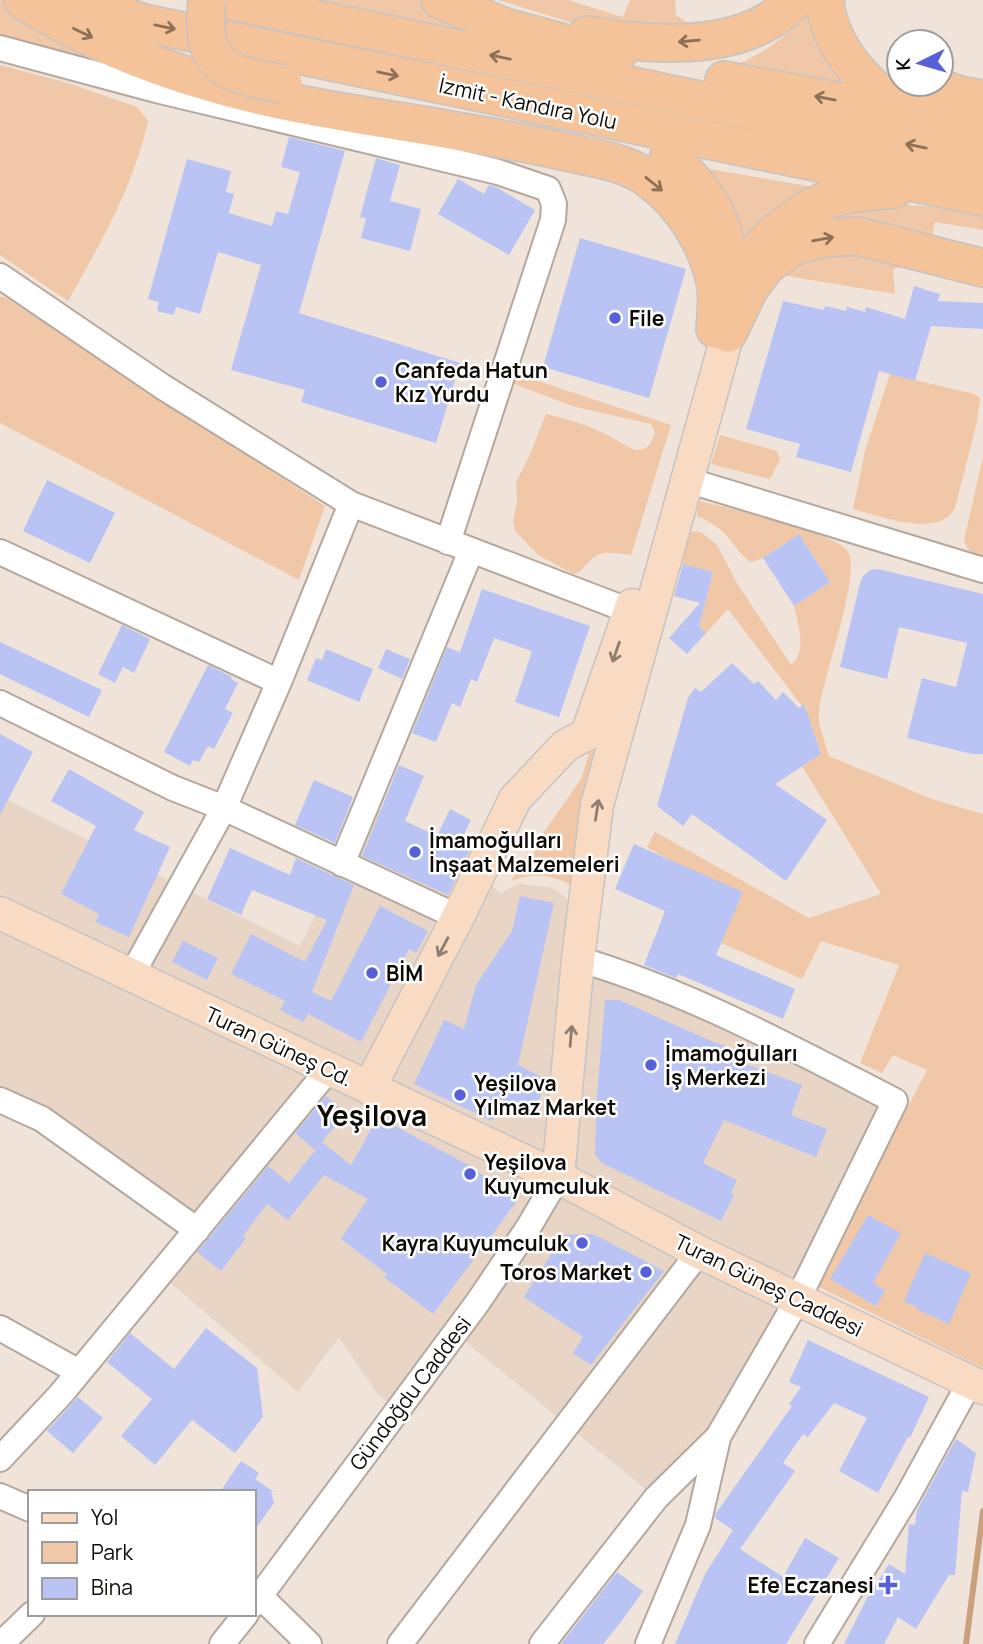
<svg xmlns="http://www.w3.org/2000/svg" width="983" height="1644" font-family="Manrope,sans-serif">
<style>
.built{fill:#e8d5c6}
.green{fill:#f0c8a7}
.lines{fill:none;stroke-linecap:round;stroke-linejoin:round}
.stream{stroke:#caa17d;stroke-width:6}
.building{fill:#b9c4f4}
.minor-casing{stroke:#b4a89e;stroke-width:28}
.major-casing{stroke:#c5c4c3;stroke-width:35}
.highway-casing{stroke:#c5c4c3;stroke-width:40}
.minor{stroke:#fff;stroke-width:24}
.major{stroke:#f8dbc2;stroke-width:32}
.highway{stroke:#f4c399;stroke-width:37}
.highway-bridge-casing{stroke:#c5c4c3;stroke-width:40;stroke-linecap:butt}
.highway-bridge{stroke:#f4c399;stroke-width:37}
.oneway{stroke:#8c7057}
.oneway2{stroke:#8f7d6e}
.poi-dot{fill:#5660d7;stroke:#fff;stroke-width:2.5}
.labels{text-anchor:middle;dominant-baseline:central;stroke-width:5;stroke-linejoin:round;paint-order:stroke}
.street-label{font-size:21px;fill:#0e0b07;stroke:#fff}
.poi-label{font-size:21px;font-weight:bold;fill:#0e0b07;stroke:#fff;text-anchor:start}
.district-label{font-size:28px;font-weight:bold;fill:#0e0b07;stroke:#fff}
</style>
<rect width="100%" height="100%" fill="#f0e3d9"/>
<path class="built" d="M0 796 300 946 342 864 367 802 379 810 471 852 465 865 501 893 519 884 549 887 559 892 570 902 579 959 895 1101 718 1437 656 1498 455 1333 397 1411 376 1392 339 1337 298 1392 160 1274 196 1230 0 1100Z"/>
<path class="green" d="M0 0H5L212 93 0 38Z
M268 0H427L521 52Z
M498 0H568L623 17 630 0H675L676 15 702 32 763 17 769 4 781 7 762 20 700 37 635 39 618 37Z
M817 2 859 91 727 68C765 55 791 33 817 2Z
M0 65 68 83 137 107 148 121C134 186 100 244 68 301L0 255Z
M693 166 830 190 776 223 577 863C563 870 550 872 536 863L533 857 537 842 581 779 717 331Z
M901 205 948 207 983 213V230L935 222 928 258 893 269 895 294 781 275 814 226 848 210Z
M0 296 8 299 325 506 299 580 0 423Z
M517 374 671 425 631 555C618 554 602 549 592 559 584 566 584 570 574 574L538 555 515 531 513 521 517 502 516 482 529 457 546 414C571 420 596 427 618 441 626 445 633 452 643 449 651 447 652 439 655 432L651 424 572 406 512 383Z
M890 374 974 394 980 398 977 422 955 508C940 539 880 516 853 509L865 451Z
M720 435 777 451 780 460 770 479 711 464Z
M983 457V556L968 550 964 540Z
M698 501C723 506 842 533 849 554 859 581 823 677 819 712V724L829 756 932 799 983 814V1368L815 1285 927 1070 893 1055 882 1073 860 1063 899 965 821 941 802 979 695 931 718 888 647 847 655 832 809 918 881 894 802 766 821 753 804 705 802 706 728 609 706 633 699 627 713 572 682 564 689 533 693 531 702 533 717 545 737 583 791 665C808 650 798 626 794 606L830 582 799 534 763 558 751 562C740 555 735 545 727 536 718 526 708 521 697 516Z
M528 851V860C538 877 563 877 579 869L573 886C553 874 532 873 511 881Z"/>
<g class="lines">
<path class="stream" d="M966 1644 983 1511"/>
</g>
<path class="building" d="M289 137 345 151 299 313 460 363 436 443 301 402 305 390 231 370 261 265 218 252 200 314 176 307 174 315 157 311 159 302 148 299 187 159 231 171 226 192 234 194 229 213 272 226 276 211 288 214 300 172 281 167Z
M376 158 400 165 390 201 421 209 410 251 361 238 366 218 360 217Z
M458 179 484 194 489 185 494 186 535 210 509 255 438 214Z
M580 238 686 269 649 398 543 367Z
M914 286 940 294 938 301 983 303V329L931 326 915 381 879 371 851 472 796 457 800 444 746 429 783 301 824 310 825 306 846 311 847 307 865 312 866 307 905 319Z
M47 480 115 513 90 563 23 531Z
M799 534 830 582 794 606 763 558Z
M683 564 713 572 699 627 706 633 687 654 669 638 700 603 674 596Z
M878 569 983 594V754H972L907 738 922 678 956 687 967 643 899 627 887 679 840 667 860 583 863 576 870 570Z
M482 589 590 626 559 717 515 702 532 651 494 638 477 682 471 679 460 707 452 703 436 742 412 733 447 647 460 652Z
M122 625 150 639 134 673 123 667 115 683 98 674Z
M0 642 102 690 89 717 0 674Z
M326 649 373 669 359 702 307 680 316 658 322 660Z
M386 649 410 659 402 679 378 668Z
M732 663 754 684 758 681 776 700 783 692 799 708 804 704 821 754 775 784 827 820 786 881 692 814 683 826 657 806 688 698 695 688 701 692Z
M208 665 232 677 231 679 238 683 225 709 233 713 214 749 208 746 199 762 193 760 190 766 164 752Z
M0 734 33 752 0 815Z
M399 765 424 776 405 821 437 836 450 809 471 820 458 846 469 851 448 895 362 856Z
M69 769 144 812 134 830 170 847 129 937 95 922 99 914 61 894 96 826 51 801Z
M314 780 353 797 335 843 295 825Z
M634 844 743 892 716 955 795 989 783 1019 678 974 676 978 644 965 665 911 615 889Z
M230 848 290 875 296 858 354 885 312 992 331 1001 380 906 428 931 416 953 409 949 361 1042 308 1014 303 1022 280 1010 285 1001 231 974 251 934 305 962 327 920 252 890 241 915 207 899Z
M520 896 554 903 518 1065 548 1080 531 1117 501 1102 492 1121 414 1084 444 1020 464 1029 476 985 512 931Z
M183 941 218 958 207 980 172 962Z
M605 1000H619L711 1041 742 1052 738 1061 802 1085 791 1115 827 1129 816 1157 724 1120 703 1163 737 1180 731 1193 734 1195 721 1221 602 1163 595 1154 597 1094Z
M326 1096 346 1113 315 1150 295 1133Z
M378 1117 472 1167 517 1201 433 1314 384 1277 387 1274 341 1239 368 1199 324 1175 288 1220 267 1204 243 1236 246 1238 221 1271 197 1252 268 1166 289 1183 322 1142 351 1165Z
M868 1215 901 1233 873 1283 885 1290 876 1306 830 1279Z
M593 1234 664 1271 591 1365 573 1353 583 1337 524 1297 563 1235Z
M925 1253 971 1273 949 1324 916 1309 917 1307 904 1301Z
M206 1328 257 1368 263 1417 235 1453 192 1420 155 1465 121 1436 152 1399 107 1362 130 1333 174 1369Z
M808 1340 929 1397 910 1438 908 1437 878 1493 839 1471 867 1418 834 1403 808 1437 803 1434 783 1463 795 1471 740 1549 783 1577 805 1538 839 1558 786 1644H675L705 1574 733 1530 715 1518 716 1513 792 1406 789 1404 801 1387 789 1382Z
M78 1397 103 1418 73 1453 47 1431Z
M956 1439 976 1453 968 1492 962 1491 955 1575H949L916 1629 898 1617 884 1644H844L867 1598 889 1564 905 1574 909 1524 915 1525 917 1510Z
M241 1461 259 1473 255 1479 274 1492H271L274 1503 254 1531V1492H220Z
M617 1572 643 1591 621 1622 603 1644H561Z"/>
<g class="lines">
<g class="minor-casing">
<path id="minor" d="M0 48 156 90 498 172 548 189 554 204 553 220 448 542
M0 276 163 387 351 504 630 611
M687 480 983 570
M0 552 279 682
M0 703 173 788 224 808 458 917
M342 864 471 551
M131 976 224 808 279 682 351 504
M0 1100 42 1119 197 1230
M0 1328 79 1372
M0 1459 61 1394 329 1069
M0 1496 30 1509
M254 1594 260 1596 309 1644
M254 1604 478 1302 528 1228 558 1177
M1 1644 32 1614
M222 1644 246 1614
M400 1644 699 1252
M542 1644 656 1498 718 1437 798 1299 895 1101C792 1048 690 992 578 959
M648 1644 698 1525 718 1438
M817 1644 907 1497 970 1382"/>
</g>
<g class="major-casing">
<path id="major" d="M0 913 558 1177 699 1252 983 1388
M369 1088 458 917 515 799 565 746 587 734 632 605
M558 1177 578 959 597 805 728 333"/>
</g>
<g class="highway-casing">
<path id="highway" d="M23 0C82 37 145 64 212 83 293 107 379 117 462 132 497 138 531 144 566 152 594 158 622 161 646 177 682 202 708 244 716 286 718 300 716 315 715 329
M76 0 144 23 983 197
M226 0 983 160
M440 0 505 27 616 57
M825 0C828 48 872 96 915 115 935 124 961 127 983 132
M587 35C640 45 717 50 765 23 776 17 786 8 796 0
M724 80 916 116
M930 84 959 95 983 99
M669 155C705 191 729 220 728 273
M758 251C777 229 812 202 840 196 858 192 877 191 895 189
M728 333 749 289 767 265 796 245 825 238 858 236 983 268"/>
</g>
<use href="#minor" class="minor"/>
<use href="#major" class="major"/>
<use href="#highway" class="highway"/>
<g class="highway-bridge-casing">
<path id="highway-bridge" d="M207 0C200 68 223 73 283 84"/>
</g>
<use href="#highway-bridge" class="highway-bridge"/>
</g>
<defs><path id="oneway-shaft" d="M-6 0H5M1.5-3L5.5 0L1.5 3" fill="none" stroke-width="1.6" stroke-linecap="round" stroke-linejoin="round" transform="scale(1.75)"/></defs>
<g class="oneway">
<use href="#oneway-shaft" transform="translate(165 27) rotate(12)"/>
<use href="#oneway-shaft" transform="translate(83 33) rotate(26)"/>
<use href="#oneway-shaft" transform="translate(689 41) rotate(175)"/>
<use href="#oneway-shaft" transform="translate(500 57) rotate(-168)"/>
<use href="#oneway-shaft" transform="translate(388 74) rotate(12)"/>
<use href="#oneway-shaft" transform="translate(825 98) rotate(-169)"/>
<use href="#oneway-shaft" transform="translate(916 146) rotate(-168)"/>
<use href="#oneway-shaft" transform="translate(654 184) rotate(39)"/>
<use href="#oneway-shaft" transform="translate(823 239) rotate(-10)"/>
</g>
<g class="oneway2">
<use href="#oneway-shaft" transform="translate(616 652) rotate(109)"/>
<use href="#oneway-shaft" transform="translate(597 810) rotate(-81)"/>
<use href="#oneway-shaft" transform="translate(443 947) rotate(118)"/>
<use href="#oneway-shaft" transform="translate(571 1036) rotate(-85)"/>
</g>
<g class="poi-dot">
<circle cx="615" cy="318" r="7"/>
<circle cx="381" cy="382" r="7"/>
<circle cx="415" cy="852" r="7"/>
<circle cx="372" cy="973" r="7"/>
<circle cx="651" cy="1065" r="7"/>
<circle cx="460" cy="1095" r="7"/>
<circle cx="470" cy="1174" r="7"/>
<circle cx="582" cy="1243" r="7"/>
<circle cx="646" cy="1272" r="7"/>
<path d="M884.5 1574.5h7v7h7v7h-7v7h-7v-7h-7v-7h7z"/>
</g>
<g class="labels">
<g class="street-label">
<text transform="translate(528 103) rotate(12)">İzmit - Kandıra Yolu</text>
<text transform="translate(279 1046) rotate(25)">Turan Güneş Cd.</text>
<text transform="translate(769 1285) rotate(26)">Turan Güneş Caddesi</text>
<text transform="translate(410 1393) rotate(-53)">Gündoğdu Caddesi</text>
</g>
<g class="poi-label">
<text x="629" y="318">File</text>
<text x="395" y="370">Canfeda Hatun<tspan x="395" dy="24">Kız Yurdu</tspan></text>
<text x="429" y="840">İmamoğulları<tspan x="429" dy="24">İnşaat Malzemeleri</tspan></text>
<text x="386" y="973">BİM</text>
<text x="665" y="1053">İmamoğulları<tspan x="665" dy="24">İş Merkezi</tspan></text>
<text x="474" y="1083">Yeşilova<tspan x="474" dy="24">Yılmaz Market</tspan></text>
<text x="484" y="1162">Yeşilova<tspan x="484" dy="24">Kuyumculuk</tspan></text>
<text x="568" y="1243" text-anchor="end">Kayra Kuyumculuk</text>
<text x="632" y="1272" text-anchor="end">Toros Market</text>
<text x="874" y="1585" text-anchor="end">Efe Eczanesi</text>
</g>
<g class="district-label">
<text x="372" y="1115">Yeşilova</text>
</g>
</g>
<rect x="28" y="1490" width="228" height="126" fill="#ffffff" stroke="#9f9d9c" stroke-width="2"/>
<rect x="42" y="1513" width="35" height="10" fill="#f8dbc2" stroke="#9f9d9c" stroke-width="2"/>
<text x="91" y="1525" font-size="21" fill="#0e0b07">Yol</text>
<rect x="42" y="1542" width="35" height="21" fill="#f0c8a7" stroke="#9f9d9c" stroke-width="2"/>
<text x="91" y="1560" font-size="21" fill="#0e0b07">Park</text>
<rect x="42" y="1578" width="35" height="21" fill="#b9c4f4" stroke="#9f9d9c" stroke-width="2"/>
<text x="91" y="1595" font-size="21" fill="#0e0b07">Bina</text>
<g transform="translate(920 63) rotate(265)"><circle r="33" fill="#ffffff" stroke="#9f9d9c" stroke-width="2"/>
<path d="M0-5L12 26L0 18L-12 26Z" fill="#5660d7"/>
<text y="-10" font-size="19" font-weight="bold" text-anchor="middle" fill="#0e0b07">K</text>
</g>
</svg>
